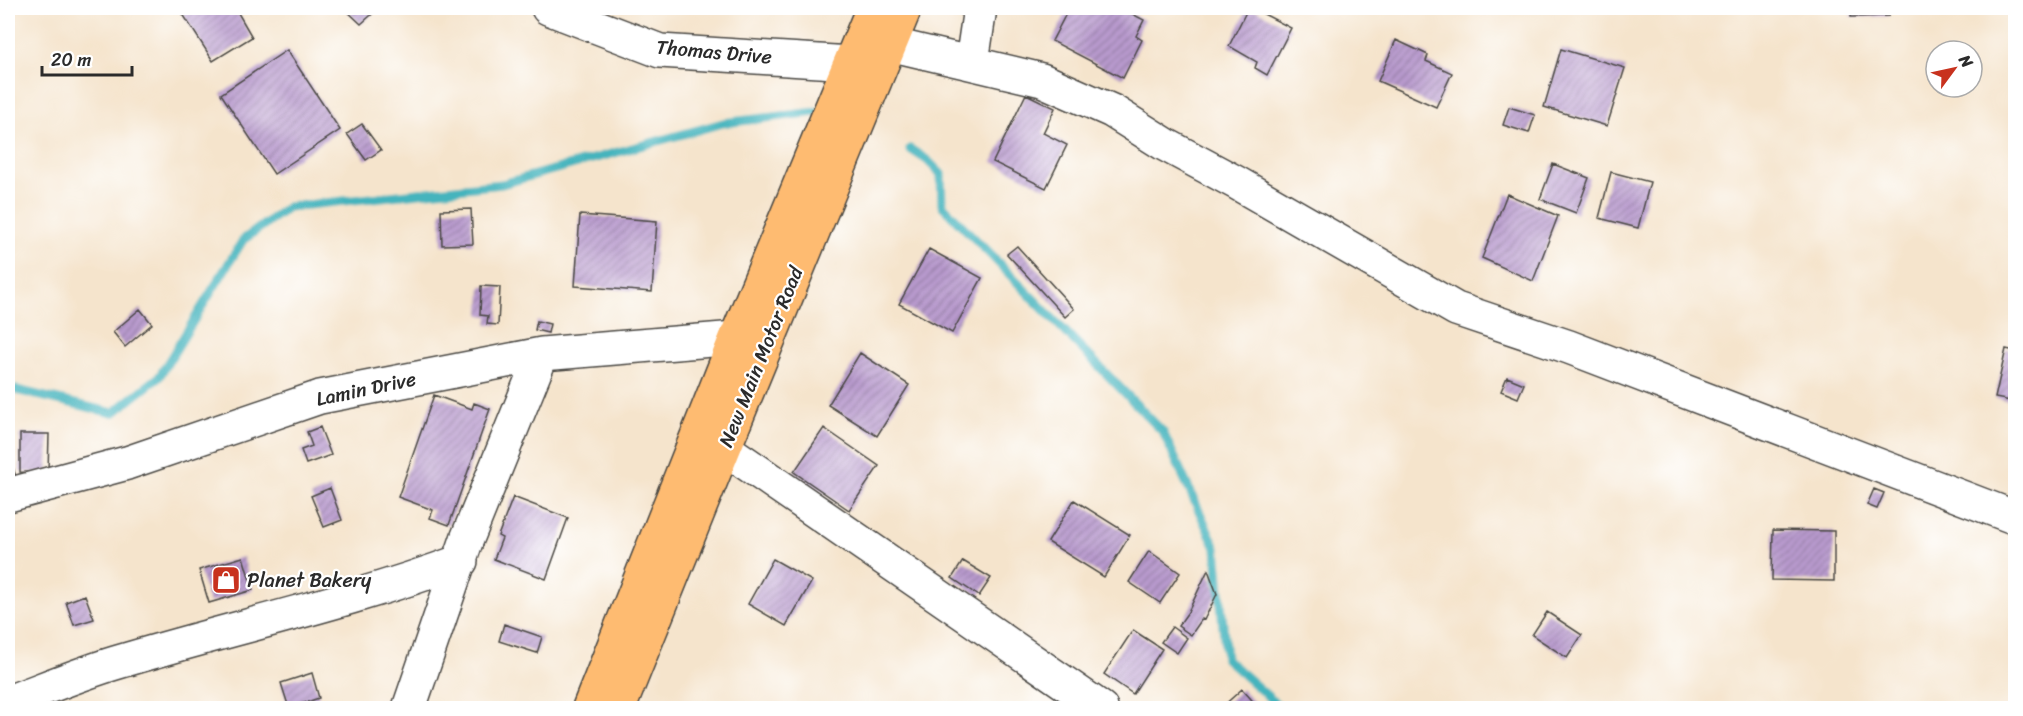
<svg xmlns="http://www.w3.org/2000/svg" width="2023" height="716" font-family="Sriracha,sans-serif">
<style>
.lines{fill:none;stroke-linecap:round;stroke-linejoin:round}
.stream{stroke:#44b4bd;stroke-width:9}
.building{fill:url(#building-hatch)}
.street-casing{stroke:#494743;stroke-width:36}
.highway-casing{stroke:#494743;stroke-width:36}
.street{stroke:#fff;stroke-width:33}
.highway{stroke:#febb71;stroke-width:33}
.labels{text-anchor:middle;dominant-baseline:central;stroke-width:4.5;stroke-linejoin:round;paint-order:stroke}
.street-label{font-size:20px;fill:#2b2b2b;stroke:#fff}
.poi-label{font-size:20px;fill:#2b2b2b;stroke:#fff;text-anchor:start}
</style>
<defs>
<pattern id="building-hatch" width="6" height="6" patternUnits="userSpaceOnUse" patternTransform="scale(1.5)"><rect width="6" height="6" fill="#b89acd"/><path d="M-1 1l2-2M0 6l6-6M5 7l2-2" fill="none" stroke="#967ea7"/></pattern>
</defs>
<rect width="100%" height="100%" fill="#fff"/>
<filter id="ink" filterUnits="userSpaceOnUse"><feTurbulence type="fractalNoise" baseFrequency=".0167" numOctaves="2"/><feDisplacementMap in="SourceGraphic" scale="12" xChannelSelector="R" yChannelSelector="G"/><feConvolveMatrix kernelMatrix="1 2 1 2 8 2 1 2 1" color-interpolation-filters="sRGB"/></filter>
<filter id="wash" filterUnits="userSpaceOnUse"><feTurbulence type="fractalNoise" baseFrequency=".008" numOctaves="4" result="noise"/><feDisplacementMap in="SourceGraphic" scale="24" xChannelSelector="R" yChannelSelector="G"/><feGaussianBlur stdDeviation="1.35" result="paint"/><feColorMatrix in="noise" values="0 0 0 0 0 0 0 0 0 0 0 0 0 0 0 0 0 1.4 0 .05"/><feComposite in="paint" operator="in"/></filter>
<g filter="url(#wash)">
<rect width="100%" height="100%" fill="#f5e4cc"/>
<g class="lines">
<path class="stream" d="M910 149 927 160 941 174 942 205 1163 432 1216 548 1226 659 1281 708
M8 388 113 413 159 377 243 240 288 207 502 184 723 123 816 112"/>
</g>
<g id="blocks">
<path class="building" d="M179 8H246L238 13 252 37 213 61Z
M344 8H379L361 24Z
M1069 8H1121L1144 20 1136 36 1142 40 1123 78 1052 41Z
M1248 8H1252L1291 28 1267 75 1255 68 1257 62 1229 46Z
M1851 8H1889V16L1851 17Z
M1396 40 1428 55 1426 61 1452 73 1436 107 1378 81Z
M1561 49 1625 68 1607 126 1544 107Z
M287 50 340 130 274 174 221 94Z
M1026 94 1055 108 1043 133 1067 145 1046 188 993 162Z
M1509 107 1535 115 1529 133 1503 125Z
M362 124 381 150 366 160 347 134Z
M1553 164 1589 178 1576 213 1540 199Z
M1611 172 1650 182 1638 228 1599 218Z
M1507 194 1558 216 1533 281 1482 258Z
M471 209 473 244 442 245 441 210Z
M580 215 657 221 652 292 575 286Z
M1017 246 1074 309 1065 317 1007 254Z
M929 249 982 278 952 333 899 304Z
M481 286 500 287 498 325 487 324 488 316 480 315Z
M140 309 152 324 125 347 113 332Z
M537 321 550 324 548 333 535 330Z
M2006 349 2016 351V402L1995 398Z
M860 353 909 385 877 436 828 405Z
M1507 377 1524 384 1518 398 1501 391Z
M434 395 472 409 474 403 490 409 449 525 430 518 433 510 398 497Z
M320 427 331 455 306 464 301 450 312 446 307 432Z
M824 428 879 466 849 510 794 472Z
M20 434H49L48 473 20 472Z
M10 457 15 474 8 476V458Z
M330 488 342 520 324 527 311 496Z
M1874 489 1884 493 1877 509 1867 505Z
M513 497 568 518 546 579 494 559 502 538 498 536Z
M1074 500 1130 535 1104 577 1048 542Z
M1773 530 1834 531V581L1772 580Z
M1149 551 1180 573 1160 603 1129 582Z
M243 557 253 590 209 603 199 570Z
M773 559 812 581 786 626 748 604Z
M963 561 991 578 979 596 952 578Z
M1208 570 1217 594 1204 620 1202 619 1191 635 1178 626 1188 612Z
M85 595 94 619 74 625 66 602Z
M1547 612 1582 635 1567 658 1532 635Z
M504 624 542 637 537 653 499 641Z
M1172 627 1187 638 1177 653 1161 642Z
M1133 630 1162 649 1133 694 1104 674Z
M312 673 319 698 289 708 281 683Z
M1242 689 1259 708H1221Z"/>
</g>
</g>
<g filter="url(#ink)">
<use href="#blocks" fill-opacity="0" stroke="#494743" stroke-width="1.5"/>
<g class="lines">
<g class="street-casing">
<path id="street" d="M548 8 660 51 851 63
M889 44 1042 80 1112 111 1166 145 1237 183 1456 309 1569 347 2016 518
M972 62 980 8
M724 448 1101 708
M8 495 127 463 320 397 542 354 736 338
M8 702C43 689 79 674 115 663 230 628 348 603 461 561
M409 708 467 539 542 354"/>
</g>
<g class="highway-casing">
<path id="highway" d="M589 708 736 338 873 8
M619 708 724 448 905 8"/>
</g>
<use href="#street" class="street"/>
<use href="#highway" class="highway"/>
</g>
</g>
<defs>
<g id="shop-square" transform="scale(1.5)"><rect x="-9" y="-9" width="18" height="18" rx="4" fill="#c8321e" stroke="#fff"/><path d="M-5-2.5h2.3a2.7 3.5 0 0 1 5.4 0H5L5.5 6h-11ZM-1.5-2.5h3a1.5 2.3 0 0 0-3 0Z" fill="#fff"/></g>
</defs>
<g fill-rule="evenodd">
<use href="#shop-square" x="226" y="580"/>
</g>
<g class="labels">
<g class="street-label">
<text transform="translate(714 52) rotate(5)">Thomas Drive</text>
<text transform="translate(761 357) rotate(-68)">New Main Motor Road</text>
<text transform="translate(366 389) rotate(-12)">Lamin Drive</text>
</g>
<g class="poi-label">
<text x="247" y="580">Planet Bakery</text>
</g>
</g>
<rect width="2023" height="716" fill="none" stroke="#fff" stroke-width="30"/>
<g transform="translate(1954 69) rotate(57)"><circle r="28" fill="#ffffff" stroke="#aaaaaa" stroke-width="1.5"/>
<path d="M0-4.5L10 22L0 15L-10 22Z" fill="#c8321e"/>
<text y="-9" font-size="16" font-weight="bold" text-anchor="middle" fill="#2b2b2b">N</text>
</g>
<path d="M42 66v9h90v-9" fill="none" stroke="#2b2b2b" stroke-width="3"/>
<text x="51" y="66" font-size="18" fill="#2b2b2b" stroke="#ffffff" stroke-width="4.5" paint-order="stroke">20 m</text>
</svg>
